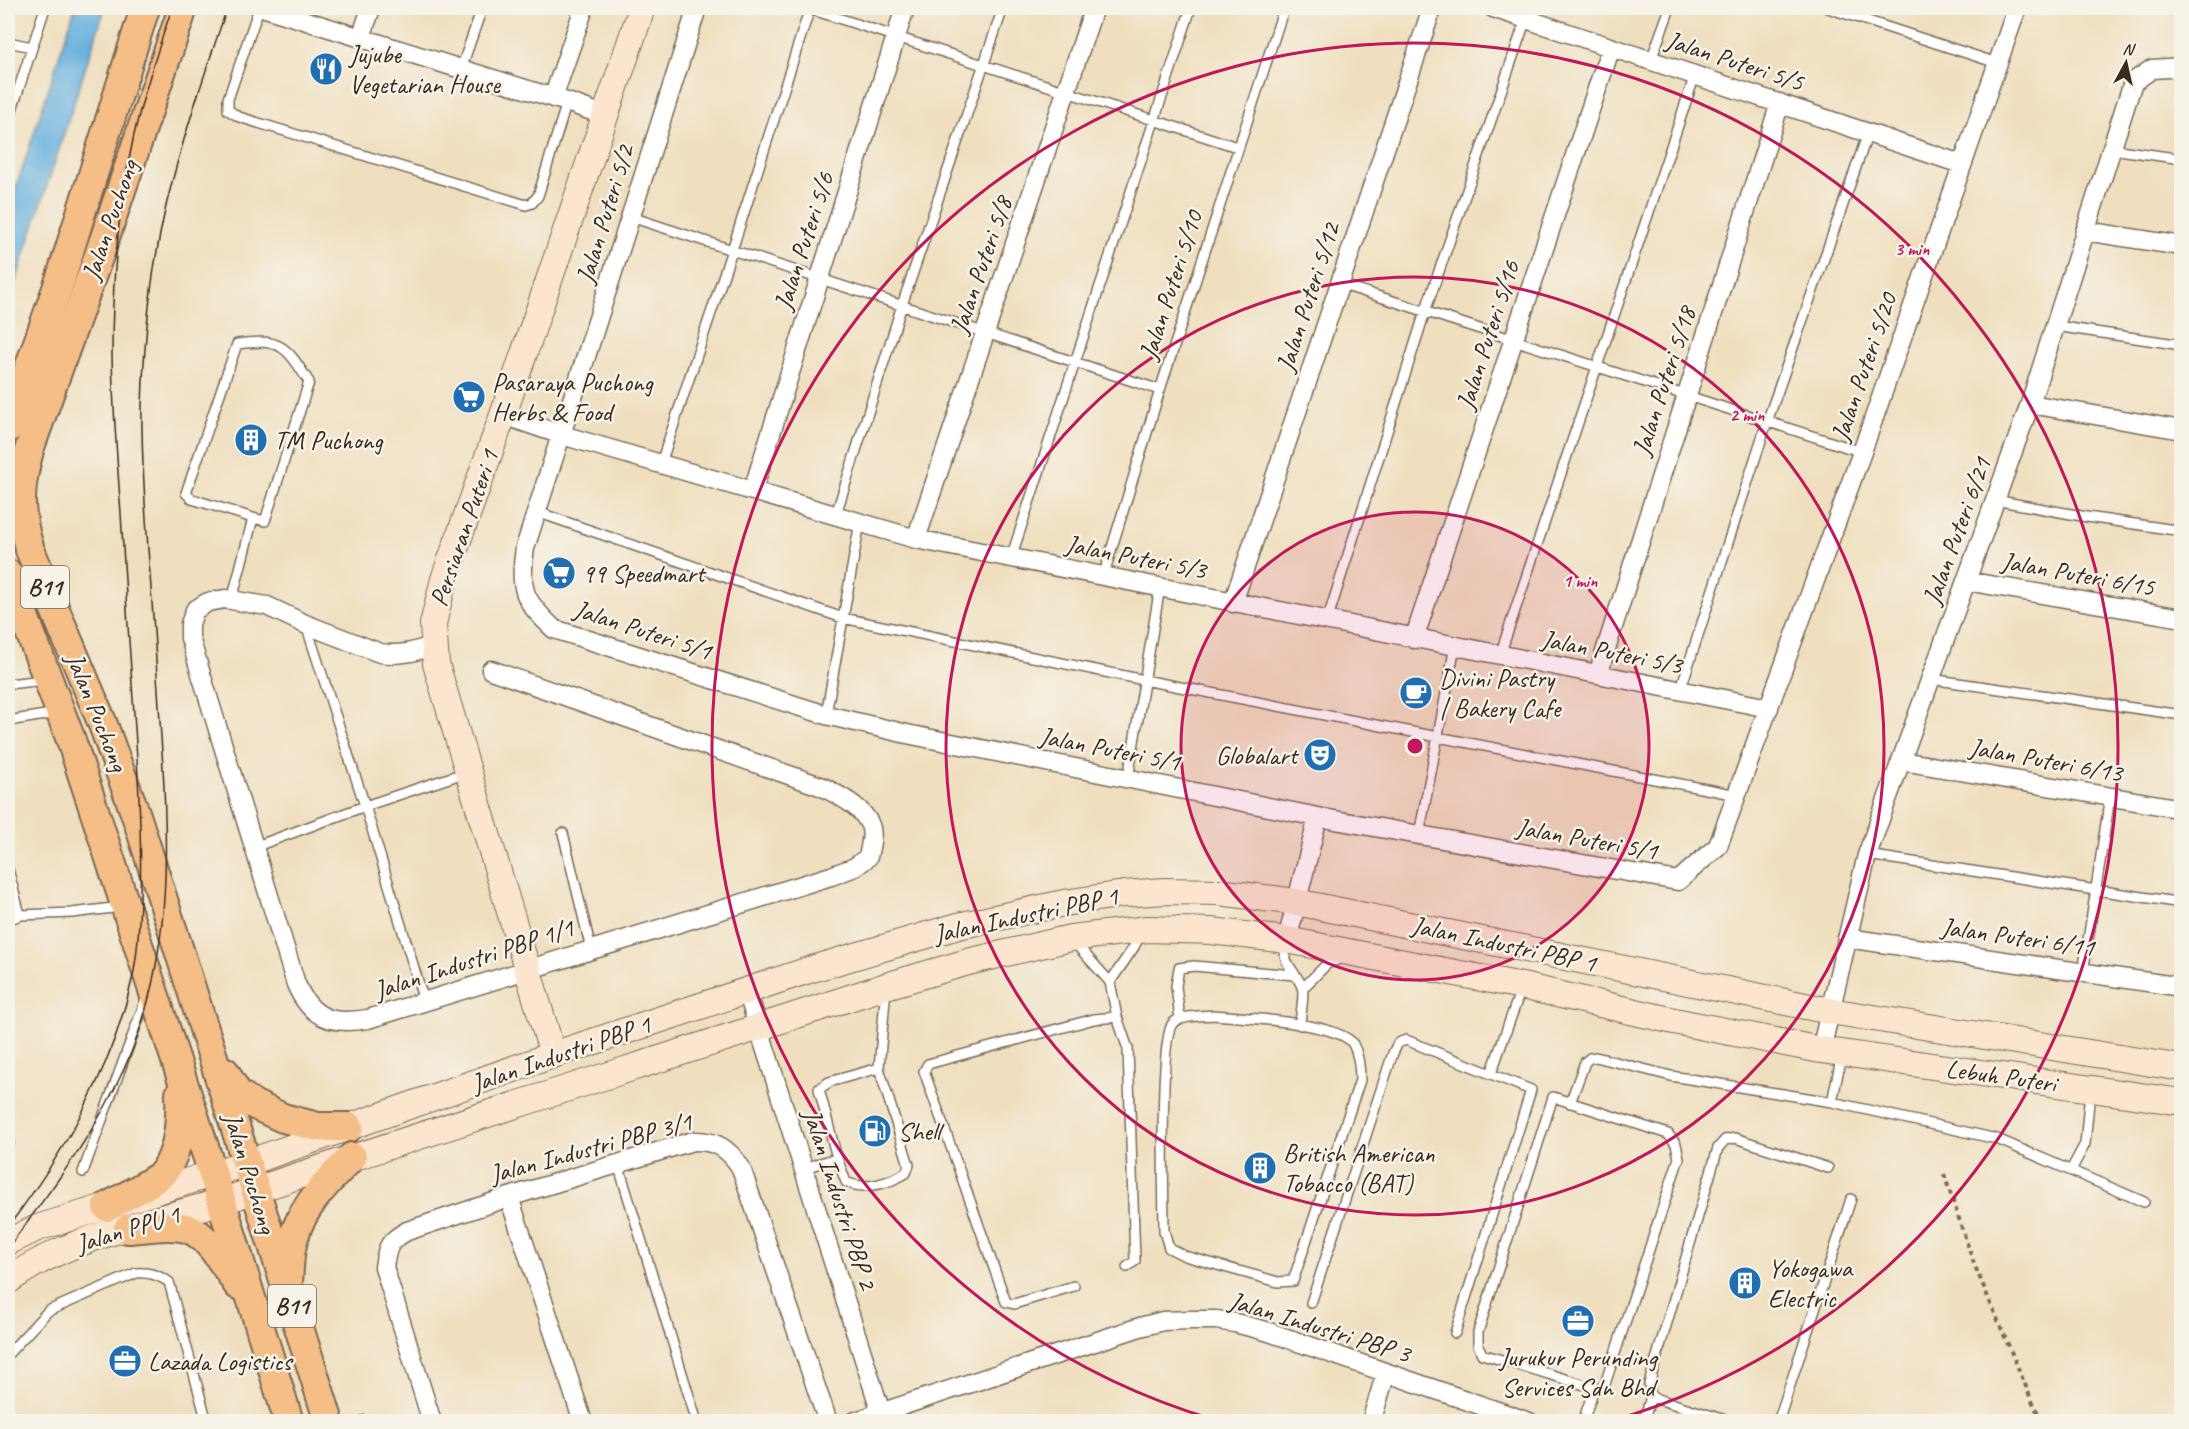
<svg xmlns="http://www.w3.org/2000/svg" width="2189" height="1429" font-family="Caveat,sans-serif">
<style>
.water{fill:#66b0de;stroke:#506d7e;stroke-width:1.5}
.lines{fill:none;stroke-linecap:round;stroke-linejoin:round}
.lane-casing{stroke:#7a6956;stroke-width:12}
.street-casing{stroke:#7a6956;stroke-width:21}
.secondary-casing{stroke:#7a6956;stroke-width:28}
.primary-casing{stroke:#7a6956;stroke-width:32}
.path{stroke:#7a6956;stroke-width:4;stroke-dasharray:4.5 4.5;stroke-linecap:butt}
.lane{stroke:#fff;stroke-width:9}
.street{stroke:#fff;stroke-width:18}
.secondary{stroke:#fbe5cf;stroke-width:26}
.primary{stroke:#f6be87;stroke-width:28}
.tram{stroke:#3b2a1e;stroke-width:1.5}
.ring{fill:none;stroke:#c2185b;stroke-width:3}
.labels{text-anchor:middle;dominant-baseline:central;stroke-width:5;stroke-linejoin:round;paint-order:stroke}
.shield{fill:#f7f3e8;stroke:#73665b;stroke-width:1.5}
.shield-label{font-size:24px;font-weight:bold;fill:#3b2a1e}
.poi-label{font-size:26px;fill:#3b2a1e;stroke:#f7f3e8;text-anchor:start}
.street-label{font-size:26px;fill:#3b2a1e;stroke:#f7f3e8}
.centre{fill:#c2185b;stroke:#f7f3e8;stroke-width:3}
.ring-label{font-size:18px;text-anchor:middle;font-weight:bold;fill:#c2185b;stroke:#f7f3e8;stroke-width:5;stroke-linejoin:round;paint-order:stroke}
</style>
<rect width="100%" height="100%" fill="#f7f3e8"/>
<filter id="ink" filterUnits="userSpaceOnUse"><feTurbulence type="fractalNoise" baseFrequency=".0167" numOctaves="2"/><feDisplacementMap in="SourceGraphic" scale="12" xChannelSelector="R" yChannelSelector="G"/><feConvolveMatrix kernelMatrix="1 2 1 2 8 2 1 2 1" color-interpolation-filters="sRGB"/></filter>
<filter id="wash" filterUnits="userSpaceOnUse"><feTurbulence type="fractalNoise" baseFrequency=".008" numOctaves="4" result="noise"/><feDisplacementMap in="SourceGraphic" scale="24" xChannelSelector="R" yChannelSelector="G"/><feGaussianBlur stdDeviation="1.35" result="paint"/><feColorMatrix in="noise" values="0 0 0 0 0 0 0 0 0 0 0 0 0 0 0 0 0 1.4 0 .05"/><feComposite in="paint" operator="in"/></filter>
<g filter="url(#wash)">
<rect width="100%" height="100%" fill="#efdfbf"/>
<path class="water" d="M75 8H105L8 305V212Z"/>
</g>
<g filter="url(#ink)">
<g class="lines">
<g class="lane-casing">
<path id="lane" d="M259 8 228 99V110L239 117 526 205 532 203 538 196 567 102
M807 8 1237 147
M1828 8 1997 63
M8 42 32 47
M1651 60 1670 8
M461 69 482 8
M8 122 45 8
M2112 149 2182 159
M631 217 1160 390
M1340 284 1862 452
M2055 326 2182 345
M661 463 732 250 810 8
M1995 500 2087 517 2182 531
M537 512 843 618 1144 680 1737 795
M836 514 902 305 1003 8
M1011 558 1191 8
M1103 577 1160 390 1284 8
M232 600 253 518 192 499 186 493 237 344C282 338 286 346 309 382L265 521 253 518
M1327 621 1425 312 1526 19
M306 625 365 806 424 1001
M1500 655 1695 75
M1930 679 2182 715
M8 684 44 680
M1680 691 1767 422 1868 133
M826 715 860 522
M8 721 58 713
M1128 778 1160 587
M563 833 591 949
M1419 835 1455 646
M254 847 365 806 467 772
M1867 855 2182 903
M8 869 20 915
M8 920 20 915 72 913 121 907
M1074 942 1110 982 1117 1017 1128 1049 1135 1261 1127 1267
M1286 943C1281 965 1295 969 1302 987 1305 994 1300 1016 1300 1025
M2083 973 2110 797
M1110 982 1134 947 1141 933
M1303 988 1327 964 1344 957
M1214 1015C1240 1017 1340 1023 1353 1044 1359 1055 1360 1068 1360 1080L1293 1281 1278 1282 1185 1256 1169 1248 1164 1231C1164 1202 1159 1036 1173 1023 1182 1015 1203 1016 1214 1015Z
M1180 1019 1176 986 1179 968 1194 966 1294 975
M879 1068 829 1082 819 1089 837 1158 846 1182C864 1191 889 1183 906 1173L909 1165 879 1068 886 988
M1553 1097 1668 1134 1676 1144 1679 1158 1604 1387 1598 1389 1482 1354 1478 1345V1332Z
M1832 1102 1842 1054
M1570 1103 1585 1062 1590 1058 1596 1057 1671 1076 1832 1102 1997 1139 2144 1202
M8 1144 9 1143
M618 1164 697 1422
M804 1168 837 1158
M2071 1170 2085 1144 2090 1092
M83 1172 147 996
M1074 1286 1014 1304 1006 1302 924 1071 928 1064 1094 1019 1117 1017
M1311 1303 1393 1053 1398 1043 1406 1040 1491 1074 1521 989
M1455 1333 1531 1090 1491 1074
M8 1354 48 1311 136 1273C149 1272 158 1275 169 1282L207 1422
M1651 1397 1649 1384 1718 1148 1725 1140 1735 1138 1828 1168
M1583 1422 1594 1388
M1643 1422 1651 1397 1732 1422
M1778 1422 1851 1199"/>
</g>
<g class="street-casing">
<path id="street" d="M265 8 567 102 606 116
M697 8 525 548C519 590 523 600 554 629L826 715 907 734 1318 817 1678 881 1718 846 1862 452 2017 8
M1493 8 1961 164
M361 38 371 8
M553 98 584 8
M2085 231 2182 246
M2030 404 2182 430
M503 415 562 435 916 539 1769 708
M753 490 905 8
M916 539 1094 8
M1966 581 2182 618
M1233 603 1432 8
M1414 639 1611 47
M434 645C415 652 399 656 380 653L305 624 267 606 225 599 208 602 195 610 190 624V638L296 984C311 1019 332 1025 368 1019L831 876 855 867 868 857C870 847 874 834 870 825 862 806 839 796 823 787L491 670
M1598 674 1780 103
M1902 761 2182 809
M1847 938 2182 987
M1287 940 1318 817
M747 991 884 1422
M1821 1050 1867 855 2030 404 2133 82 2152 69 2182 67
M509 1197 583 1422
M432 1422 384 1267C387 1246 389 1241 407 1231L509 1197 693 1141C716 1140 729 1149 741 1168L828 1422
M853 1422 1140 1327 1163 1321 1191 1320H1216L1235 1323 1266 1331 1529 1422
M1371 1422 1386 1373"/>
</g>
<g class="secondary-casing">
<path id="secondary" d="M553 1055 436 664 433 624 444 579 503 415 642 8
M8 1242 37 1228 247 1163 553 1055 815 968 958 926 1064 903 1124 894 1165 891 1219 892 1296 902 1830 1011 2182 1068
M8 1281C74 1232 161 1222 238 1196 453 1123 670 1057 886 986L968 962 1071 938 1148 929 1211 931 1287 940 1522 986 1674 1021 1821 1050 2182 1102"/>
</g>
<g class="primary-casing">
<path id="primary" d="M183 8 99 255 30 447C19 486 17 511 30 550L102 722 137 818 329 1422
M8 428 61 277 145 8
M8 574 71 740 99 825 213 1174 289 1422
M225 1072 237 1093 255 1105 283 1118 318 1127H349
M107 1207C120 1199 156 1181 164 1172 180 1150 181 1119 180 1094
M128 1229C147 1228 171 1223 189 1229 209 1236 226 1268 238 1285
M288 1282C289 1271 289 1260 291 1249 297 1211 326 1183 352 1157"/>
</g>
<path class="path" d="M1944 1174 1974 1264 2035 1408 2045 1422
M352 1420 366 1416 368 1422"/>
<use href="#lane" class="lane"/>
<use href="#street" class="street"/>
<use href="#secondary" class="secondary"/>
<use href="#primary" class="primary"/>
<path class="tram" d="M8 1227C65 1151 110 1074 132 980 138 954 139 925 140 899 142 841 139 785 135 728 130 656 125 585 121 513 117 461 113 408 112 355 112 282 118 206 134 135 144 91 158 50 172 8
M8 1248C50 1191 95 1134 124 1069 172 965 169 848 161 737 157 674 153 611 148 549 145 501 141 454 142 406 144 339 151 271 166 206 182 139 205 73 227 8"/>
</g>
</g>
<circle cx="1415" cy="746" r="234" fill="#c2185b" fill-opacity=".12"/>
<g class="ring">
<circle cx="1415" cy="746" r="234"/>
<circle cx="1415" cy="746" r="469"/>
<path d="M1215 1420A703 703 0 1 1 1615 1420"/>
</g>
<defs>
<g id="restaurant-disc" transform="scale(1.725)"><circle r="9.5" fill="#1f6fb2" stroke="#f7f3e8"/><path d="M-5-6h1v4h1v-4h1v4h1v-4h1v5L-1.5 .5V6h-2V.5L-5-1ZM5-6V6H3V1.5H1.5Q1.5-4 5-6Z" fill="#fff"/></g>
<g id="supermarket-disc" transform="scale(1.725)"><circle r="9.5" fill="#1f6fb2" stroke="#f7f3e8"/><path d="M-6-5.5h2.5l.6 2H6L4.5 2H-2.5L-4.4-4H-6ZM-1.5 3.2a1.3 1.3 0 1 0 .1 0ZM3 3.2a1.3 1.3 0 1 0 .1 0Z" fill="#fff"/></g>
<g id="building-disc" transform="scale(1.725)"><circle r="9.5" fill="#1f6fb2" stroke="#f7f3e8"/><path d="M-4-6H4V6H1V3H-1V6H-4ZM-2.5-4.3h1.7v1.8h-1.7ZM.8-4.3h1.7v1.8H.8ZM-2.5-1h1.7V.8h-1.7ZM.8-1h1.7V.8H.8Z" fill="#fff"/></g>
<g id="cafe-disc" transform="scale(1.725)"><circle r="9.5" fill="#1f6fb2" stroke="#f7f3e8"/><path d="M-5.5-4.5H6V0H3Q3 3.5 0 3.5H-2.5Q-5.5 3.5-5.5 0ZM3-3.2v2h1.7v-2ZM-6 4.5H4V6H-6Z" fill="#fff"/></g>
<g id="theatre-disc" transform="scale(1.725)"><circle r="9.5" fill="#1f6fb2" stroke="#f7f3e8"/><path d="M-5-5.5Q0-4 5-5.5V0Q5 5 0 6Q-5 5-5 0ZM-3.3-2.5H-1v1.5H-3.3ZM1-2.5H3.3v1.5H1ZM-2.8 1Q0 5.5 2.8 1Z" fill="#fff"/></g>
<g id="fuel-disc" transform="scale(1.725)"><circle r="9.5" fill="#1f6fb2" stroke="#f7f3e8"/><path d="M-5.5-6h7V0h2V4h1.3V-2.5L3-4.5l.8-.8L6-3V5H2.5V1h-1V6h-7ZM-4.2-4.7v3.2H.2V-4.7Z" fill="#fff"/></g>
<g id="office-disc" transform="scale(1.725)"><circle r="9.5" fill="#1f6fb2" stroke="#f7f3e8"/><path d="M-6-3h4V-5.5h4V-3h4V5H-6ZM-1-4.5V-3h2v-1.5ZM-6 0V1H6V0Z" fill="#fff"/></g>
</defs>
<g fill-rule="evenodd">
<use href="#restaurant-disc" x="326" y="69"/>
<use href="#supermarket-disc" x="469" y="397"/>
<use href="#building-disc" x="251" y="440"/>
<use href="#supermarket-disc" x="559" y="573"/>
<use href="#cafe-disc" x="1416" y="693"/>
<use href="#theatre-disc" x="1320" y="755"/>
<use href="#fuel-disc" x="875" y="1131"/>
<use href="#building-disc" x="1260" y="1168"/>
<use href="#building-disc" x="1745" y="1283"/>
<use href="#office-disc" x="1578" y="1321"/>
<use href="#office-disc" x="125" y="1361"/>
</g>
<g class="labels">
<g class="shield">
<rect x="21" y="566" width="48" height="42" rx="4.5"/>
<rect x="268" y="1285" width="48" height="42" rx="4.5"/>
</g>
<g class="shield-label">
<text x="45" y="587">B11</text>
<text x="292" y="1306">B11</text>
</g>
<g class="poi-label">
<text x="349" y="54">Jujube<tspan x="349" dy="30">Vegetarian House</tspan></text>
<text x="492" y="382">Pasaraya Puchong<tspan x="492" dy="30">Herbs &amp; Food</tspan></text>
<text x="274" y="440">TM Puchong</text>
<text x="582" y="573">99 Speedmart</text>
<text x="1439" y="678">Divini Pastry<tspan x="1439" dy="30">| Bakery Cafe</tspan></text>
<text x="1297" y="755" text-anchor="end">Globalart</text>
<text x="898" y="1131">Shell</text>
<text x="1283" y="1153">British American<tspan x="1283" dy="30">Tobacco (BAT)</tspan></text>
<text x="1768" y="1268">Yokogawa<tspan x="1768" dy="30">Electric</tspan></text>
<text x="1578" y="1357" text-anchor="middle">Jurukur Perunding<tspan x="1578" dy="30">Services Sdn Bhd</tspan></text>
<text x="148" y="1361">Lazada Logistics</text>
</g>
<g class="street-label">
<text transform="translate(1735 61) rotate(18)">Jalan Puteri 5/5</text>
<text transform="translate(605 214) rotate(-73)">Jalan Puteri 5/2</text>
<text transform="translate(110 220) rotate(-71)">Jalan Puchong</text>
<text transform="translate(804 241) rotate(-72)">Jalan Puteri 5/6</text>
<text transform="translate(981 265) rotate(-71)">Jalan Puteri 5/8</text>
<text transform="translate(1171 285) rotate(-72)">Jalan Puteri 5/10</text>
<text transform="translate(1308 297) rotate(-72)">Jalan Puteri 5/12</text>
<text transform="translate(1488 335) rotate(-72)">Jalan Puteri 5/16</text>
<text transform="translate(1864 367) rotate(-71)">Jalan Puteri 5/20</text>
<text transform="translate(1664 381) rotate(-72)">Jalan Puteri 5/18</text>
<text transform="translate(464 528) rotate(-71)">Persiaran Puteri 1</text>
<text transform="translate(1957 531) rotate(-70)">Jalan Puteri 6/21</text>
<text transform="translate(1136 557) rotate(11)">Jalan Puteri 5/3</text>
<text transform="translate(2078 574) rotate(10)">Jalan Puteri 6/15</text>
<text transform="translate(643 630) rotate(18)">Jalan Puteri 5/1</text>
<text transform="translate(1612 652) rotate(11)">Jalan Puteri 5/3</text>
<text transform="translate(97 712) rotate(68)">Jalan Puchong</text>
<text transform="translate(1110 749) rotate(11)">Jalan Puteri 5/1</text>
<text transform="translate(2046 760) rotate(10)">Jalan Puteri 6/13</text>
<text transform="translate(1587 839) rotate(10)">Jalan Puteri 5/1</text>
<text transform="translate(1026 915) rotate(-12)">Jalan Industri PBP 1</text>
<text transform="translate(2018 937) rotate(8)">Jalan Puteri 6/11</text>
<text transform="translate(1504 944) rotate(12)">Jalan Industri PBP 1</text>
<text transform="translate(474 959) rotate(-18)">Jalan Industri PBP 1/1</text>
<text transform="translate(561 1054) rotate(-19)">Jalan Industri PBP 1</text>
<text transform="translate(2001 1076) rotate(8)">Lebuh Puteri</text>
<text transform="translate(591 1148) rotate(-15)">Jalan Industri PBP 3/1</text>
<text transform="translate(250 1173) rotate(73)">Jalan Puchong</text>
<text transform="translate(840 1199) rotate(72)">Jalan Industri PBP 2</text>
<text transform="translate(128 1229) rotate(-17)">Jalan PPU 1</text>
<text transform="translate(1320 1327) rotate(17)">Jalan Industri PBP 3</text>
</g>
</g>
<circle cx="1415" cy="746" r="9" class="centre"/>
<g class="ring-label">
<text x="1912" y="255">3 min</text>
<text x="1747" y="421">2 min</text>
<text x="1580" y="587">1 min</text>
</g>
<rect width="2189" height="1429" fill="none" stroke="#f7f3e8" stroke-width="30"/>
<g transform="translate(2126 63) rotate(8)" stroke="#f7f3e8" stroke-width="4.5" paint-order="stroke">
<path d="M0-4.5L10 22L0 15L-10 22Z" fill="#3b2a1e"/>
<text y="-9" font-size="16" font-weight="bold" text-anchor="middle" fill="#3b2a1e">N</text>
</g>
</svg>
